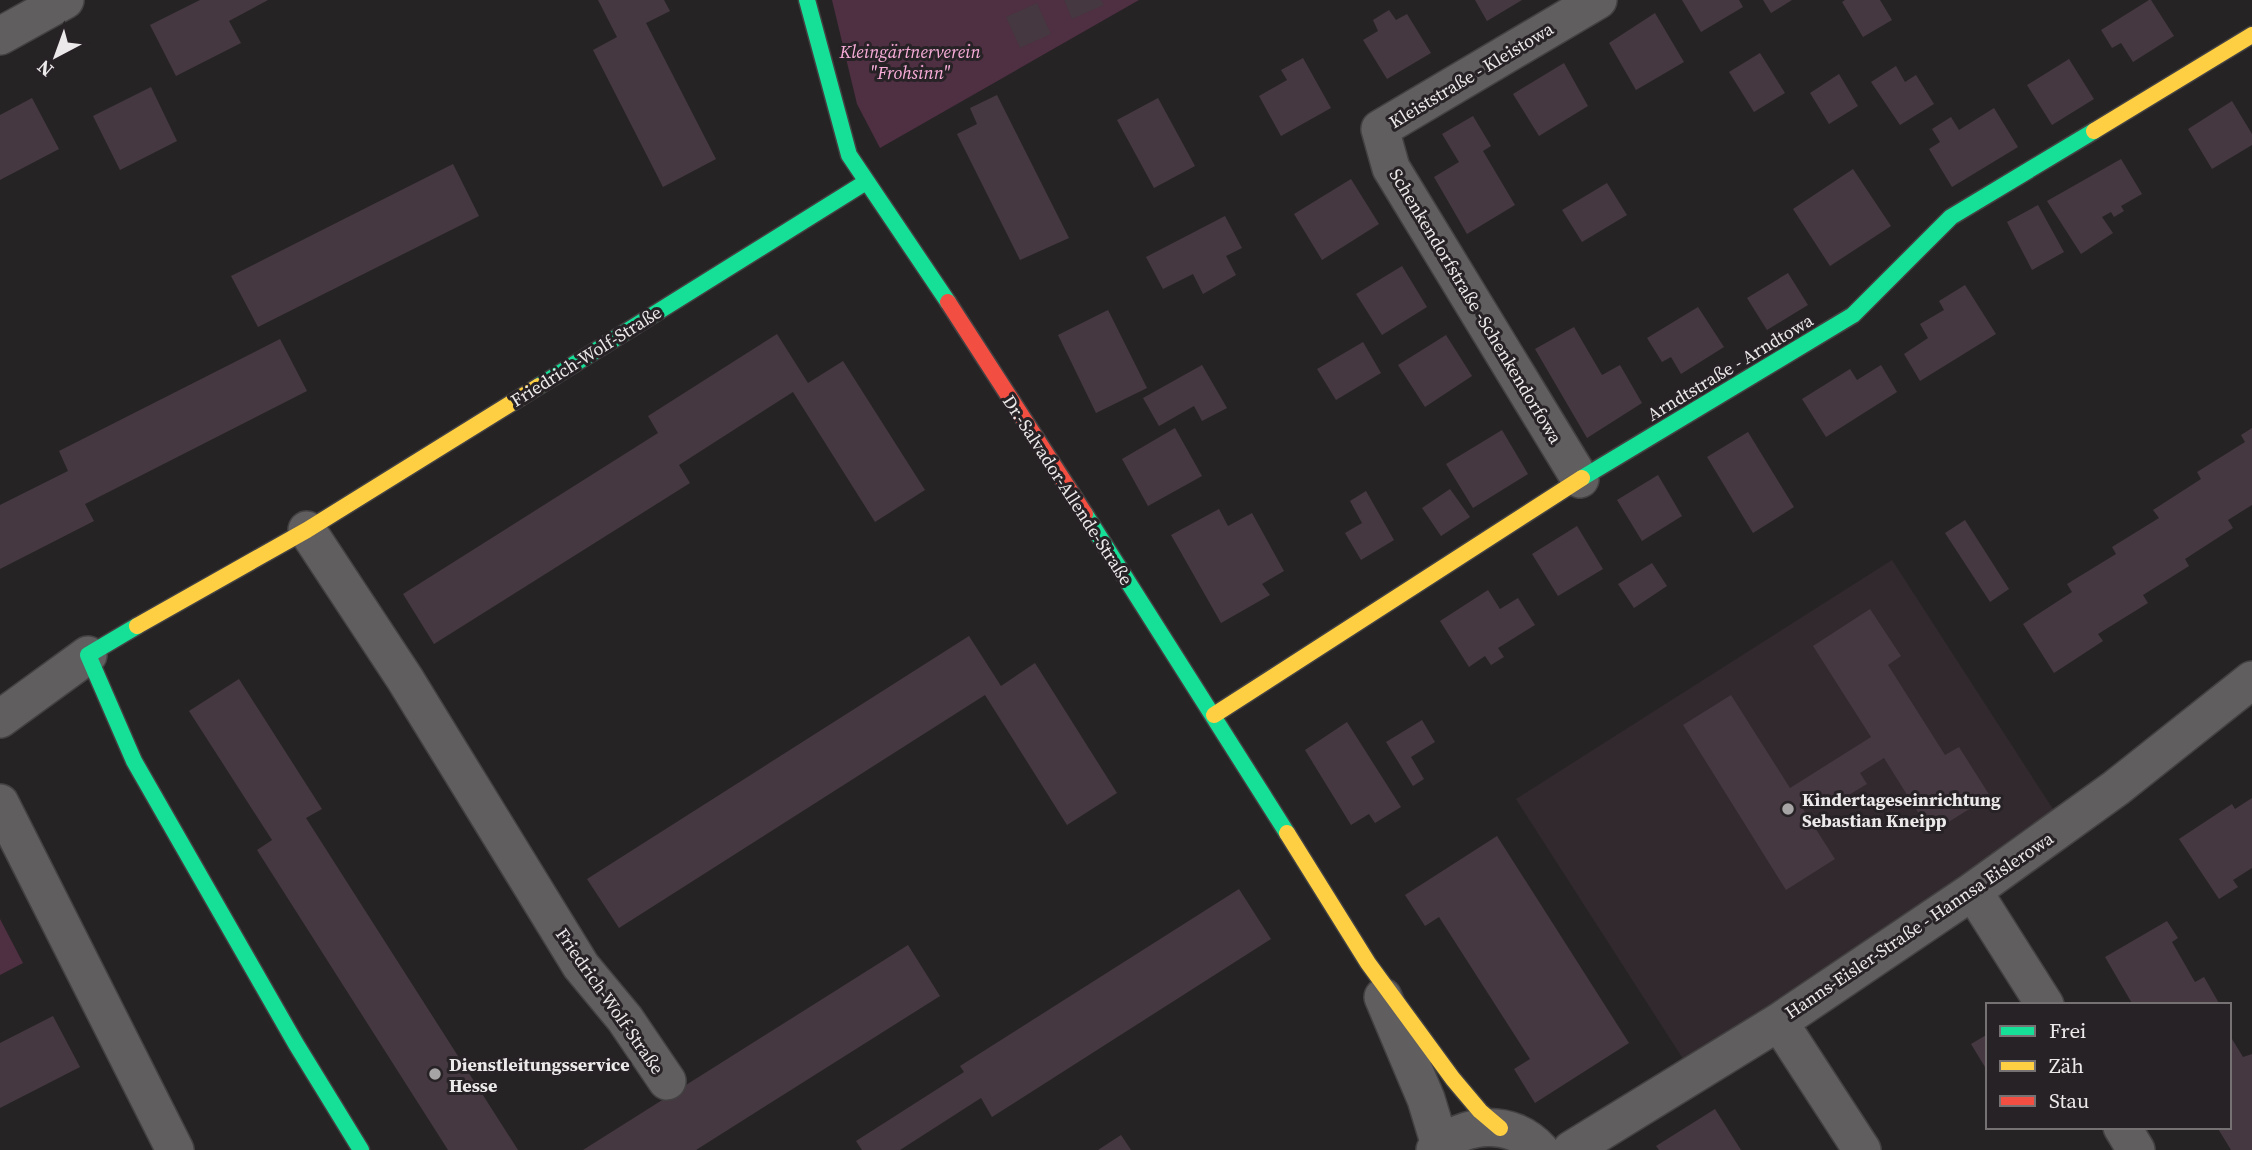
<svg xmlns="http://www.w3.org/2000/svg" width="2252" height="1150" font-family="'Source Serif 4',serif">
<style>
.built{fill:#32292e}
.green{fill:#4f2f42}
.building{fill:#453840}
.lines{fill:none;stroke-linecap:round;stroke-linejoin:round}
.street-casing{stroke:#434142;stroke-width:40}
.fast-casing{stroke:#434142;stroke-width:19}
.slow-casing{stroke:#434142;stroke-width:19}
.jam-casing{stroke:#434142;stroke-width:19}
.street{stroke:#605e5f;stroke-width:37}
.fast{stroke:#16e098;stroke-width:16}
.slow{stroke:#ffcf43;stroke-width:16}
.jam{stroke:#f24e42;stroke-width:16}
.poi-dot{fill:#a7a4a5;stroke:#272225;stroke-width:2.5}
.labels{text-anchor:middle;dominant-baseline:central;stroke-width:6;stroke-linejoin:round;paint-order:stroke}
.park-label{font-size:18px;font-style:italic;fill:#f9aeda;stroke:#272225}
.street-label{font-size:18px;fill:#ece9ea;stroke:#272225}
.poi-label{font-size:18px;font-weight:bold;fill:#ece9ea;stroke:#272225;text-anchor:start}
</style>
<rect width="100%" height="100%" fill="#262325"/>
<path class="built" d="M1892 560 2060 820 1687 1065 1516 799Z"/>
<path class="green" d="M832 0H1139L880 148 857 104Z
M0 919 23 963 0 975Z"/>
<path class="building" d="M200 0H268L229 21 241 43 176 76 150 25Z
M598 0H664L670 11 646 23 716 159 663 187 593 50 617 37Z
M1064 0H1101L1104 5 1072 19Z
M1475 0H1522L1487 21Z
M1682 0H1739L1743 7 1701 32Z
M1763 0H1792L1771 13Z
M1845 0H1880L1892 20 1863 37 1842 2Z
M2149 0H2151L2174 36 2133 62 2121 43 2112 48 2101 30Z
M1037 3 1051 34 1020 48 1006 17Z
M1389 10 1396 20 1407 14 1431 53 1387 79 1363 40 1378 31 1373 20Z
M1655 13 1684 62 1636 90 1609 43Z
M1760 53 1785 93 1754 112 1729 72Z
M1303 58 1331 108 1281 136 1259 96 1287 80 1281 70Z
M2069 59 2094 99 2052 125 2027 85Z
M1564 63 1588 106 1539 136 1513 94Z
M1896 66 1905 82 1916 75 1934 104 1900 125 1871 82Z
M1839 74 1858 106 1829 124 1810 93Z
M151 87 177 141 120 170 93 116Z
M997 95 1069 238 1020 260 957 134 977 124 970 108Z
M32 98 59 149 0 180V115Z
M1158 98 1195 166 1154 188 1117 120Z
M2232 101 2252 134V145L2212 169 2188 129Z
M1994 108 2018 147 1952 187 1929 149 1940 142 1932 129 1951 117 1959 130Z
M1473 116 1491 146 1483 151 1515 205 1467 234 1434 177 1459 162 1442 134Z
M2121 159 2142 194 2121 206 2124 211 2114 217 2111 212 2102 217 2113 233 2081 254 2047 201Z
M453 164 479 216 258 327 231 276Z
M1853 169 1891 226 1830 266 1793 209Z
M1351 179 1379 224 1322 260 1294 214Z
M1607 183 1627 215 1582 242 1562 210Z
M2038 205 2064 252 2032 270 2007 222Z
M1225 216 1242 248 1226 256 1236 275 1203 294 1193 274 1163 289 1146 257Z
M1402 266 1427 307 1382 335 1356 294Z
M1788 273 1808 305 1767 330 1747 298Z
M1965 285 1996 334 1920 381 1904 354 1928 338 1920 324 1944 310 1939 301Z
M1698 307 1724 347 1681 374 1671 357 1662 362 1647 338Z
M1108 310 1147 388 1096 413 1058 335Z
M1574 327 1602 375 1620 365 1642 403 1587 438 1535 349Z
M777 334 808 383 843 361 925 490 875 522 793 392 679 465 690 483 434 644 403 594 658 433 648 416Z
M1446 335 1472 376 1425 407 1398 365Z
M280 339 307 391 85 504 94 521 0 569V505L68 471 59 451Z
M1363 342 1381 373 1336 400 1317 369Z
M1202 365 1227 408 1202 421 1194 406 1159 426 1143 398Z
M1881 365 1897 392 1826 437 1802 399 1850 369 1857 380Z
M1175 428 1202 476 1148 506 1122 459Z
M2252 428V505L2228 520 2233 528 2185 559 2189 566 2143 595 2148 603 2098 634 2103 641 2054 673 2023 624 2072 592 2067 584 2116 554 2112 547 2159 518 2153 510 2201 479 2197 472 2245 442 2241 435Z
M1502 430 1528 474 1473 508 1446 464Z
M1748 432 1794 507 1753 533 1707 457Z
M1658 475 1682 516 1642 541 1617 500Z
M1450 489 1470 517 1441 536 1422 508Z
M1366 491 1394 540 1361 560 1345 533 1362 523 1350 501Z
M1219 509 1228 526 1252 513 1284 571 1262 584 1270 595 1221 623 1171 535Z
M1965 520 2009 589 1990 602 1945 533Z
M1577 526 1603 569 1558 596 1532 554Z
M1652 563 1667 586 1634 608 1618 584Z
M1488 590 1500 609 1518 598 1535 625 1498 648 1504 657 1491 665 1485 656 1469 667 1440 621Z
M1870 609 1901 656 1888 665 1945 755 1959 747 1990 796 1931 833 1884 758 1860 773 1867 784 1827 808 1821 798 1803 809 1835 859 1786 890 1683 725 1731 695 1790 788 1871 737 1813 646Z
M969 636 1001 686 1035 663 1117 793 1067 825 985 695 619 928 587 879Z
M239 679 322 809 306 818 518 1150H448L257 850 272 840 189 711Z
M1422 720 1435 742 1411 757 1424 779 1413 786 1386 742Z
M1347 722 1401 807 1375 823 1369 814 1351 825 1305 750Z
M2252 798V868L2233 880 2238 887 2219 899 2179 839 2232 804 2235 809Z
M1497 836 1629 1043 1535 1103 1514 1069 1530 1059 1439 917 1425 926 1405 895Z
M1239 889 1271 939 992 1117 981 1098 900 1150H862L856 1141 964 1072 960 1066Z
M2167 921 2178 938 2172 942 2195 982 2204 977 2220 1005H2133L2105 957Z
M908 945 940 996 696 1150H583Z
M53 1016 80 1067 0 1108V1043Z
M1988 1034V1072L1971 1044Z
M2229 1034 2243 1057 2252 1054V1150H2231L2217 1127H2229Z
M1715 1109 1741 1150H1659L1656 1146Z
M1121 1135 1131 1150H1098Z"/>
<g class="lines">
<g class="street-casing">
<path id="street" d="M0 36 65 0
M1580 479 1391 168 1380 129 1598 0
M307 530 405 679 581 966 625 1019 667 1081
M0 719 88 655
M0 803 175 1150
M1973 891 2045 1005
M1383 997 1426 1099 1440 1145
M1779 1022 1862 1150
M2122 1127 2136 1150
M1435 1150C1464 1122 1511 1118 1540 1150
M1571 1150 1779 1022 1973 891 2116 788 2252 680"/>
</g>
<g class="fast-casing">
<path id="fast" d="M807 0 849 155 948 302
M539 386 866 182
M1582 478 1853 315 1951 217 2094 131
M1085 514 1287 833
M137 626 88 655 134 761 296 1044 361 1150"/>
</g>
<g class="slow-casing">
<path id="slow" d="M2094 131 2252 35
M137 626 307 530 539 386
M1214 715 1582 478
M1287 833 1368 963 1453 1079 1480 1111 1500 1128"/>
</g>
<g class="jam-casing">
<path id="jam" d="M948 302 1085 514"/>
</g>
<use href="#street" class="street"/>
<use href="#fast" class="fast"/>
<use href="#slow" class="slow"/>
<use href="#jam" class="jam"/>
</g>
<g class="poi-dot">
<circle cx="1788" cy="809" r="7"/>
<circle cx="435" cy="1074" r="7"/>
</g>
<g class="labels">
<g class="park-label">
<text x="910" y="51">Kleingärtnerverein<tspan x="910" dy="21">"Frohsinn"</tspan></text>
</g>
<g class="street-label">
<text transform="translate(1471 75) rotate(-31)">Kleiststraße - Kleistowa</text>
<text transform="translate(1476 306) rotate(59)">Schenkendorfstraße -Schenkendorfowa</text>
<text transform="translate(586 356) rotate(-32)">Friedrich-Wolf-Straße</text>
<text transform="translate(1730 367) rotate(-31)">Arndtstraße - Arndtowa</text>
<text transform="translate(1068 490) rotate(57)">Dr.-Salvador-Allende-Straße</text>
<text transform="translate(1919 925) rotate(-34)">Hanns-Eisler-Straße - Hannsa Eislerowa</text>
<text transform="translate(610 1001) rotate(55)">Friedrich-Wolf-Straße</text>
</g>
<g class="poi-label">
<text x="1802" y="799">Kindertageseinrichtung<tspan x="1802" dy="21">Sebastian Kneipp</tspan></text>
<text x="449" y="1064">Dienstleitungsservice<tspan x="449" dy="21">Hesse</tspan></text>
</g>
</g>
<rect x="1986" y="1003" width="245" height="126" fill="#272225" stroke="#767274" stroke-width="2"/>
<rect x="2000" y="1026" width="35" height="10" fill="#16e098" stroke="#767274" stroke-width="2"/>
<text x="2049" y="1038" font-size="21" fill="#ece9ea">Frei</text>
<rect x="2000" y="1061" width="35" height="10" fill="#ffcf43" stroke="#767274" stroke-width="2"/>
<text x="2049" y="1073" font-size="21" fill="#ece9ea">Zäh</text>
<rect x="2000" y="1096" width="35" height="10" fill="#f24e42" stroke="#767274" stroke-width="2"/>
<text x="2049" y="1108" font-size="21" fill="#ece9ea">Stau</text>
<g transform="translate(56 56) rotate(221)" stroke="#272225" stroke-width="5" paint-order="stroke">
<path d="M0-5L12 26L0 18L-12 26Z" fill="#ece9ea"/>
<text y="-10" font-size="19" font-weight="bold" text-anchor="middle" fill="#ece9ea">N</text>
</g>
</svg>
